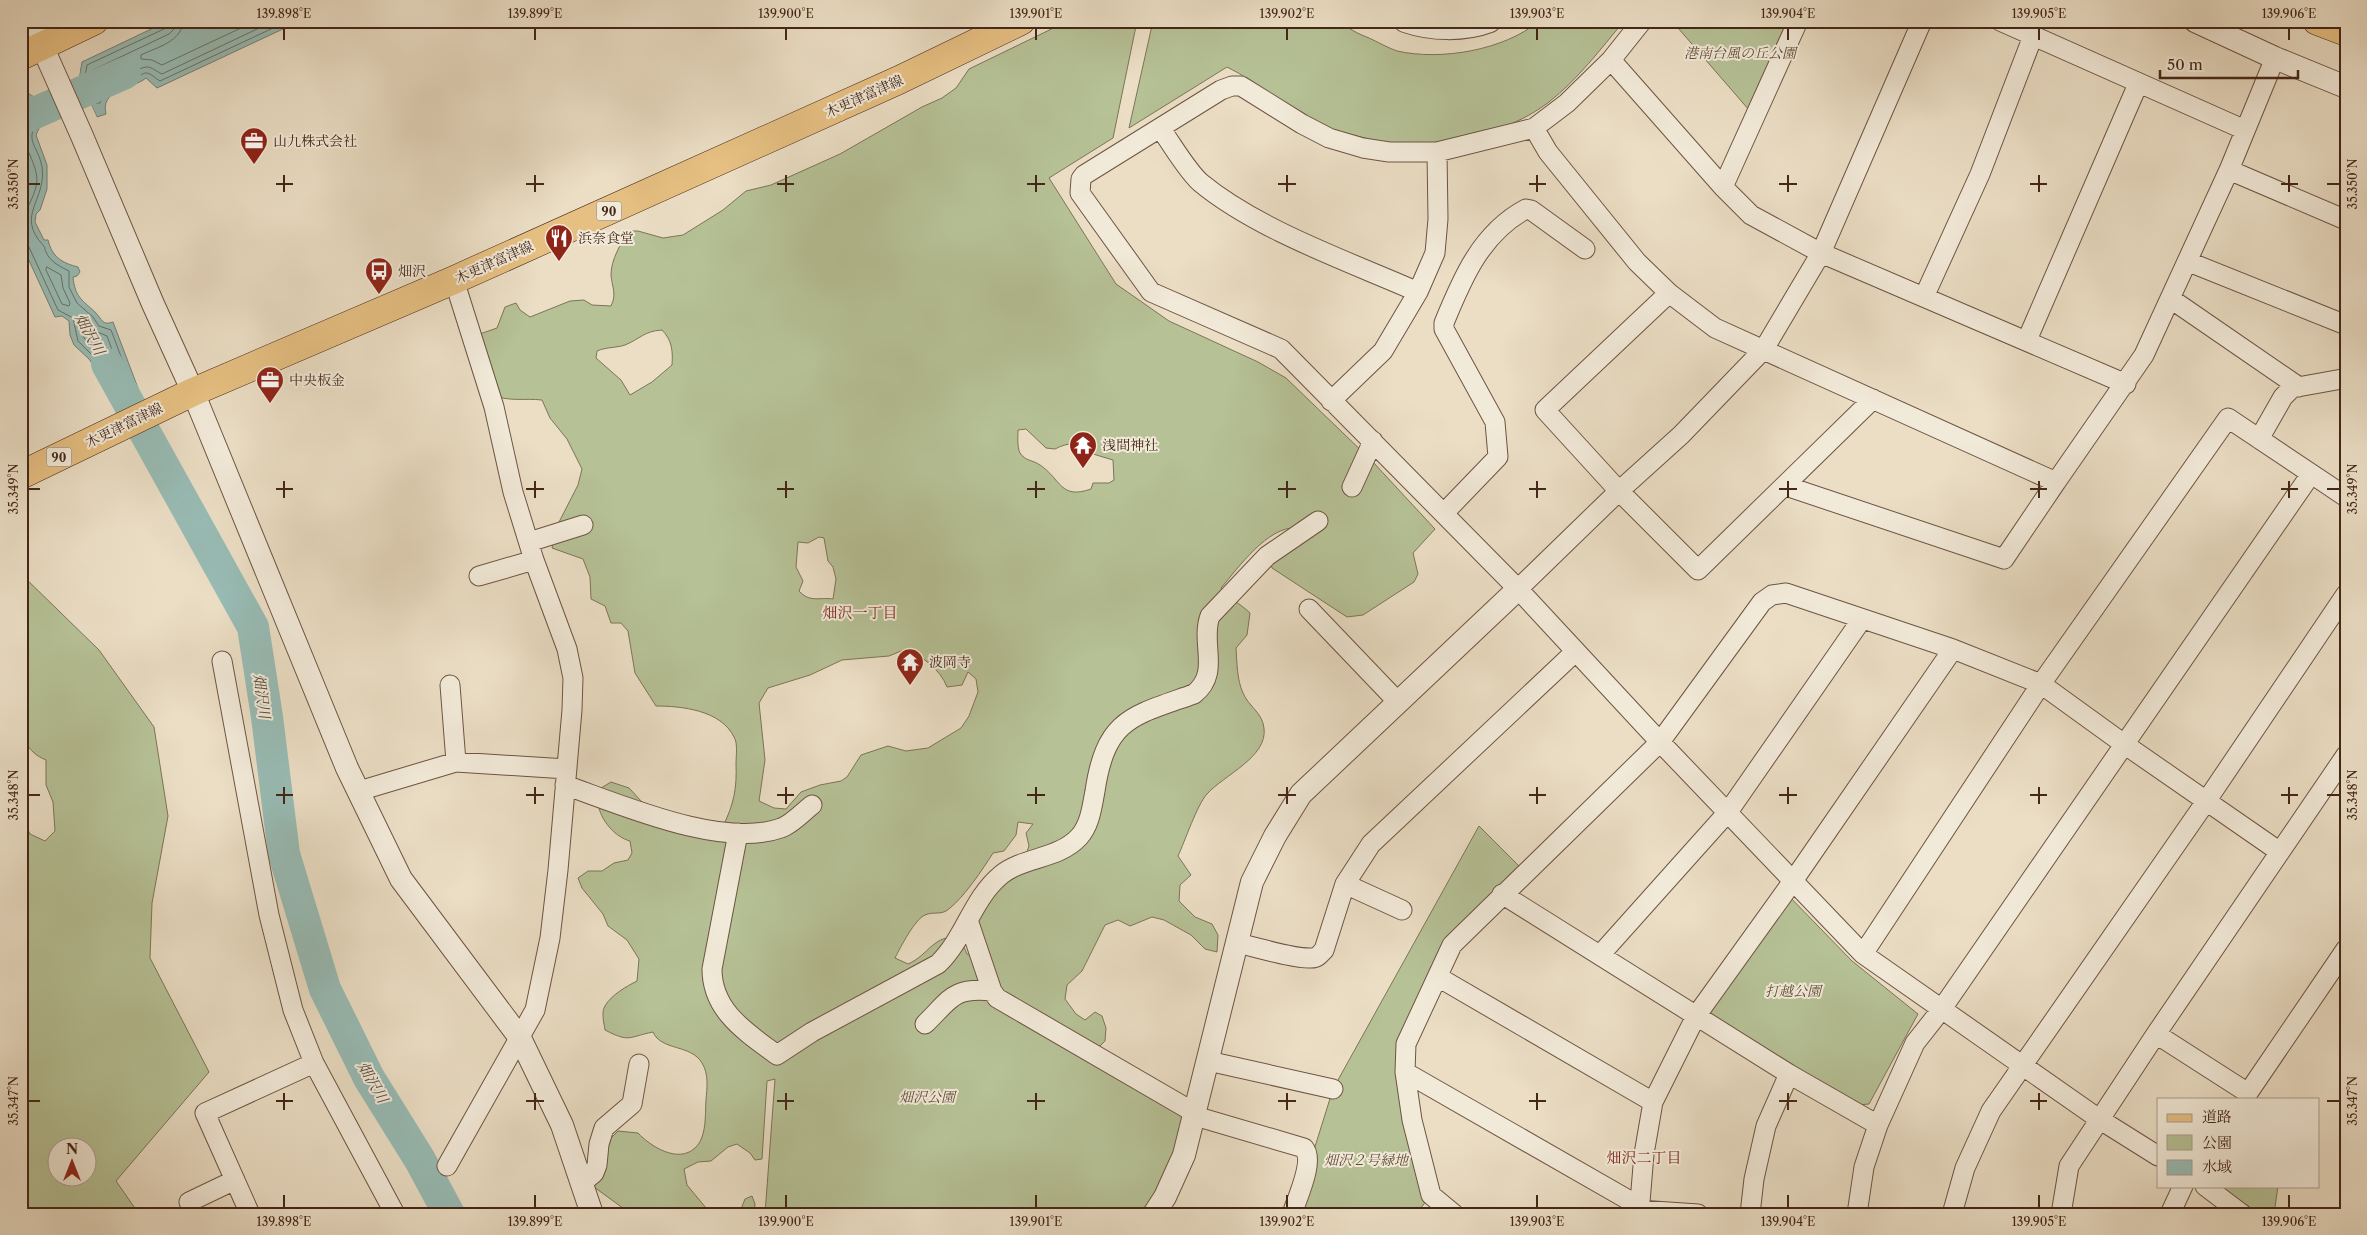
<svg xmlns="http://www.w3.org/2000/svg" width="2367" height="1235" font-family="'Libre Caslon Text','Noto Serif JP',serif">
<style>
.green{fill:#b6c196;stroke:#7d7457;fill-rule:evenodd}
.water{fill:#98bcb5;stroke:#768076}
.pier{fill:#ebdec5}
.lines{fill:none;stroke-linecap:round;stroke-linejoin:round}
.shore{stroke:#6e7166;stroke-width:1}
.river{stroke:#98bcb5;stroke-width:32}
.minor-casing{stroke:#6e5443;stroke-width:21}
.tertiary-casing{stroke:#6e5443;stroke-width:24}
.primary-casing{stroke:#442618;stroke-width:29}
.trunk-casing{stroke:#442618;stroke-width:29}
.motorway-casing{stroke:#442618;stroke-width:29}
.minor{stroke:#f2ead9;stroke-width:19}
.tertiary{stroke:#f2ead9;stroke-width:22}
.primary{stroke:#e6bf82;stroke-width:28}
.trunk{stroke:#e6bf82;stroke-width:28}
.motorway{stroke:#e6bf82;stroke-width:28}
.ticks{fill:none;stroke:#442618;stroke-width:2}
.labels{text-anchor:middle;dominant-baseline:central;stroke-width:4;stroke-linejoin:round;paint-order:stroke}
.shield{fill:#f2ead9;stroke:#786152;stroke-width:1}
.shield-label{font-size:12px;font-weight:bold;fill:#442618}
.park-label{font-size:14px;font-style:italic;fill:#604d38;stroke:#f2ead9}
.street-label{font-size:14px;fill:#442618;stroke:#f2ead9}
.poi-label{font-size:14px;fill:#442618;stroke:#f2ead9;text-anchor:start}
.water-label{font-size:15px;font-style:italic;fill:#594c3f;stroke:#f2ead9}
.neighbourhood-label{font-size:15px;fill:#7a1f14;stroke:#f2ead9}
.neatline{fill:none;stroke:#442618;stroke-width:2}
.ticks-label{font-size:12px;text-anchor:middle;fill:#442618}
</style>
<rect width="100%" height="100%" fill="#ebdec5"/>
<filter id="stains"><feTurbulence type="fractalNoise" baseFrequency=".004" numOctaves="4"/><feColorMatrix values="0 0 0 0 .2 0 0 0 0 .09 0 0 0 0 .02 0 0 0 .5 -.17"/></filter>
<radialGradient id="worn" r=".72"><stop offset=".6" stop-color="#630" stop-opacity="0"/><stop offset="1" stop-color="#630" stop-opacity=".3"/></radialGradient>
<path class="green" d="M1068 21H1137L1113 138 1049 178 1116 284 1169 321 1258 362 1286 378 1372 461 1435 529 1413 553 1418 574 1414 582 1363 615 1347 617 1272 568 1270 558 1296 528C1268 526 1238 568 1221 588 1228 598 1241 604 1250 613L1247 635 1236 648C1237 663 1237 680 1243 693 1249 707 1262 712 1264 728 1268 757 1224 775 1207 794 1197 805 1185 841 1178 856L1191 875 1180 885 1179 901 1195 917 1212 924 1218 935 1217 952 1205 949 1191 935 1164 920 1152 917 1130 926 1118 920 1105 925 1082 971 1067 985 1065 999 1076 1014 1085 1020 1095 1012 1102 1016 1106 1028 1105 1041 1099 1047 1195 1113 1148 1214H765L775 1079 767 1081 762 1159 755 1160 750 1153 737 1144 728 1147 711 1161 698 1162 684 1169 687 1185 711 1214H631L594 1187 607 1142 618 1131 638 1133C650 1146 678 1164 695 1148 707 1137 705 1115 706 1100 707 1088 709 1074 702 1063 691 1044 661 1051 653 1032 628 1037 630 1043 605 1030 604 1023 601 1012 605 1006 611 995 627 986 637 981L639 959 627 940 608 926 603 914 582 888 578 878 588 871H602L614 863 628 860 632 853 630 841C615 837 600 820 598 803 597 799 600 793 601 788L611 782 629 788 642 802 667 812 723 826C734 804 737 788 736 764 736 756 738 743 734 737 721 710 681 706 656 706L635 673 628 631 621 623H611L605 606 591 599 590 577 583 559 552 548 557 526 578 485 582 469 567 439 550 418 542 400C525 398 509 402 493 395L477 335 497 328 505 307 516 303 520 310 530 317 570 301 584 300 592 305 611 306C617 294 612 287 611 275 611 259 621 244 628 231H638L663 238 683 235 723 210 746 191 771 185 840 154 922 107 942 98 956 88 969 69ZM662 330C672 340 673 351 672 365L652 382 630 395 621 380 596 358 597 351C606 347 616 348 625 345 640 339 644 331 662 330ZM1026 429 1046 448 1055 449C1068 442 1077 443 1091 447L1093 454 1113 460 1114 480 1109 483H1093L1091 489C1060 500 1061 479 1040 465 1033 460 1025 461 1020 453 1017 447 1018 437 1018 430ZM819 537 824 538 828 561 833 567 836 579 833 599C819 597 810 603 799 591L803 581 796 567 798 542 808 543ZM906 649C923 657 940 669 947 687L962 685 968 672 976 679 978 692 969 716 961 728 928 748 906 751 888 746 861 755 847 777 841 781 820 785 801 792 786 809 774 808 759 801 765 760 759 703 768 688 810 675 842 660 889 656ZM1018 822 1033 824 1026 833 1029 846 1025 857 969 913 975 958 967 954 960 938C934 933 929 955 908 964L895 958C900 948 915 919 925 915 934 911 942 916 950 908 964 897 983 869 993 853L1004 851 1016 835Z
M1153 21H1340C1348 29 1359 34 1369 38 1378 42 1388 48 1397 51 1441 61 1505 50 1539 21H1624C1600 50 1578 79 1549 102 1507 134 1446 147 1394 144 1382 143 1369 139 1357 136 1343 133 1326 130 1313 123 1283 107 1258 82 1227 67L1129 128Z
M1672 21H1787L1749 110Z
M21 574 99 650 154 727 168 816 152 903 150 958 209 1072 116 1181 139 1214H21V816L30 834 45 841 55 831 53 802 46 785V760C7 744 24 699 28 667L21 659ZM58 1148H88V1178H58Z
M1479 826 1525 872 1452 945 1405 1072 1431 1195 1416 1214H1294L1333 1089Z
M1785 892 1852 961 1918 1014 1869 1104 1858 1105 1710 1016 1708 999Z
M2218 1186H2278L2274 1214H2260Z
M752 1196 755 1204 754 1214H739L745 1199Z"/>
<path class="water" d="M168 21H300L157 88 146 78C131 90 100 89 106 114L97 117 79 78 82 62Z
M23 90 38 99 48 121 41 124 36 135 47 165V189L40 210 36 214 35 222 44 240H48C52 257 62 263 78 267L80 272 77 276 73 277C75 297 82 300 95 312 102 319 102 326 113 322L141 396 116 409 108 387 89 359 74 345 70 335 69 321 62 316 55 317 21 243Z"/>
<path class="pier" d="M81 60 79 78 98 120 95 118 77 78Z
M21 88 40 97 50 120V122L38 99Z"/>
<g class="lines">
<path class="shore" d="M169 21 166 28 87 65 85 77 96 103H100C108 86 121 87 136 79 139 77 142 73 146 73 151 73 156 79 160 81L288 21
M175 21 174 29 169 34 93 70 91 76 97 89H100C106 85 142 66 147 67 152 67 157 72 162 74L274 21
M183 21C182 42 157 47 141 55V59L152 60 162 65 256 21
M21 95 34 102 41 117C22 141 38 144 42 167 47 200 15 215 43 245 46 249 44 248 46 252 50 262 61 267 69 271V287L77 303 93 317 99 326 111 330 134 391 133 394 121 400 118 399 112 384 93 356 78 341 73 318 58 310 28 245 21 242
M21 102 29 107 33 116C30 122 26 126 25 133 23 151 41 167 36 187 30 209 21 208 28 234L21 236
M21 150C27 174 32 177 21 202
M47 267 61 275 63 288 70 303 69 306 62 304 46 270Z
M84 318 95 331 107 336 126 388 125 391H122L98 352 84 338 80 321Z"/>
<path class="river" d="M21 119 125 73
M107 364 253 627 267 717 284 854 325 989 369 1078 420 1160 449 1214"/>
<g class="minor-casing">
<path id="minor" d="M1642 21 1611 60 1567 103 1534 128 1437 152H1389L1363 148 1329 138 1302 124 1241 86H1232L1221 90 1084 175 1081 179 1080 193 1151 292 1281 349 1518 589 1660 742 1863 954 2099 1119 2158 1156
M2000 21 2245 130
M1611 60 1723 187 1751 215 1821 253 2126 384
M1160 128C1172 144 1187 171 1201 183 1258 230 1350 262 1418 292
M1534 128 1548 152 1637 262 1669 293 1715 328 2056 482 2144 355 2229 170 2275 58
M2229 170 2346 220
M1723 187 1798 21
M2189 262 2346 325
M1669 293 1545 410 1619 491 1698 570 1873 399
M1924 297 1980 174 2033 36
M2171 299 2299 387
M2027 340 2138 84
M1331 401 1383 351 1418 292 1435 253 1438 219 1437 152
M2259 439 2283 397 2292 388 2342 379
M1786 486 2004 559 2056 482
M1352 487 1373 441
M1444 513 1498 457 1495 422 1444 329V323C1462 279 1481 233 1526 209L1531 210 1585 249
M529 542 583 525
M479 576 534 560
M1518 589 1619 491 1681 435 1764 349 1821 253 1922 21
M1309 609 1397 701
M222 661 269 915 293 1010 314 1063 395 1214
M450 685 456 762
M565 785C622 805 723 849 781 828 791 825 803 812 812 805
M359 791 456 762 567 769
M738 833 712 969C712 1011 746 1032 777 1055L812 1032 938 964C965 938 972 899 1001 875 1023 857 1059 859 1079 837 1090 825 1092 807 1095 791 1106 718 1132 716 1194 694 1221 673 1200 643 1210 616L1267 556 1318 521
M1345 884 1402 910
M1502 894 1789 1074 1878 1125
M968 920 992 991 997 998 1195 1113
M1237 943C1256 947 1294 959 1311 958 1318 958 1320 954 1324 950L1345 884 1371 844 1575 652
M1863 954 2041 684 2228 418 2346 497
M1600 955 1728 812 1862 619
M1438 977 1653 1102
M925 1024C951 999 952 987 992 991
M2156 1034 2248 1093 2346 949
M1208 1061 1333 1089
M1405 1072 1639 1206
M1195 1116 1304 1148C1315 1161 1297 1198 1292 1214
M447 1166 535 1010 550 938 558 870 572 710 573 678 567 649 534 560 513 492 494 407 454 280
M582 1183 594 1173 597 1165 599 1144 604 1128 632 1104 639 1064
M2205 1186 2242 1214
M189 1202 235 1180
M1639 1210 1698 1214
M250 1214 205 1113 314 1063
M1454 1214 1431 1195 1412 1120 1405 1072 1406 1044 1452 945 1660 742 1762 602 1772 595 1786 593 1953 649 2041 684 2124 744 2280 852
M1639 1214 1644 1154 1653 1102 1696 1016 1793 881 1953 649
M1750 1214 1754 1179 1766 1126 1789 1074
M1857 1214 1864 1167 1878 1125 1915 1043 1941 1010 2311 474
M1952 1214 1965 1168 1991 1111 2207 800 2346 594
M2061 1214 2069 1166 2156 1034 2346 755
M2170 1214 2183 1186"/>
</g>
<g class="tertiary-casing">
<path id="tertiary" d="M31 21 82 136 153 304 193 392 347 768 401 879 520 1038 562 1125 592 1214
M1405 21C1431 30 1464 31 1490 21
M2195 21 2275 58 2346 87
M1154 1214 1165 1197 1184 1155 1252 882 1275 836 1301 794 1518 589"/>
</g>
<g class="primary-casing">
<path id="primary" d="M21 475 193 392 454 280 899 80 1021 21"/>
</g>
<g class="trunk-casing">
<path id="trunk" d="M21 56 94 21"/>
</g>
<g class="motorway-casing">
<path id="motorway" d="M2317 21 2346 32"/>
</g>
<use href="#minor" class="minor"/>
<use href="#tertiary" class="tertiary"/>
<use href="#primary" class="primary"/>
<use href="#trunk" class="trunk"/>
<use href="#motorway" class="motorway"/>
</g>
<path class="ticks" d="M284 28V40M535 28V40M786 28V40M1036 28V40M1287 28V40M1537 28V40M1788 28V40M2039 28V40M2289 28V40M284 175V192M535 175V192M786 175V192M1036 175V192M1287 175V192M1537 175V192M1788 175V192M2039 175V192M2289 175V192M28 184H40M276 184H293M526 184H544M777 184H794M1027 184H1045M1278 184H1296M1529 184H1546M1779 184H1797M2030 184H2047M2281 184H2298M2327 184H2340M284 481V498M535 481V498M786 481V498M1036 481V498M1287 481V498M1537 481V498M1788 481V498M2039 481V498M2289 481V498M28 489H40M276 489H293M526 489H544M777 489H794M1027 489H1045M1278 489H1296M1529 489H1546M1779 489H1797M2030 489H2047M2281 489H2298M2327 489H2340M284 787V804M535 787V804M786 787V804M1036 787V804M1287 787V804M1537 787V804M1788 787V804M2039 787V804M2289 787V804M28 795H40M276 795H293M526 795H544M777 795H794M1027 795H1045M1278 795H1296M1529 795H1546M1779 795H1797M2030 795H2047M2281 795H2298M2327 795H2340M284 1093V1110M535 1093V1110M786 1093V1110M1036 1093V1110M1287 1093V1110M1537 1093V1110M1788 1093V1110M2039 1093V1110M28 1101H40M276 1101H293M526 1101H544M777 1101H794M1027 1101H1045M1278 1101H1296M1529 1101H1546M1779 1101H1797M2030 1101H2047M2327 1101H2340M284 1195V1208M535 1195V1208M786 1195V1208M1036 1195V1208M1287 1195V1208M1537 1195V1208M1788 1195V1208M2039 1195V1208M2289 1195V1208"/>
<defs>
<g id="office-pin" transform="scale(1.4375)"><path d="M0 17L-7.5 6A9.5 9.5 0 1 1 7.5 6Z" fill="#8f2418" stroke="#f2ead9"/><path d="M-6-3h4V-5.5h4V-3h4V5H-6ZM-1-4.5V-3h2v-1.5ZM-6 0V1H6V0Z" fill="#fff"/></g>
<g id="restaurant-pin" transform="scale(1.4375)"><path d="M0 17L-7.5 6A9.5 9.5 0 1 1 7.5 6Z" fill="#8f2418" stroke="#f2ead9"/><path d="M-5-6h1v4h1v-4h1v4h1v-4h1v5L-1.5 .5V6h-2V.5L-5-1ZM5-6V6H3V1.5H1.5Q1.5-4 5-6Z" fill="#fff"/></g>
<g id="bus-pin" transform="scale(1.4375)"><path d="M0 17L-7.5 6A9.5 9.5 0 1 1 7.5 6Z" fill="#8f2418" stroke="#f2ead9"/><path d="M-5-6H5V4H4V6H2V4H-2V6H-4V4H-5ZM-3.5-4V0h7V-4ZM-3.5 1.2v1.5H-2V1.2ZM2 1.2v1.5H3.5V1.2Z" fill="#fff"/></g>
<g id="temple-pin" transform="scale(1.4375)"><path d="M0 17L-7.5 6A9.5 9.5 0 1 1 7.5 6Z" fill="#8f2418" stroke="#f2ead9"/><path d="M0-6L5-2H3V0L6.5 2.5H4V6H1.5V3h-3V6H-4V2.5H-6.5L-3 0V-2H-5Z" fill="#fff"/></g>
</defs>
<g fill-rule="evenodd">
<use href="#office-pin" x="254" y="141"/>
<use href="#restaurant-pin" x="559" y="238"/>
<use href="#bus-pin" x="379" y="271"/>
<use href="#office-pin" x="270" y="380"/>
<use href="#temple-pin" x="1083" y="445"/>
<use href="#temple-pin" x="910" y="662"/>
</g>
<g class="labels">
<g class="shield">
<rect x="596.5" y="201.5" width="25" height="19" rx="4"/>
<rect x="46.5" y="447.5" width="25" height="19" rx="4"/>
</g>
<g class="shield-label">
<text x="609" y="211">90</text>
<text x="59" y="457">90</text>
</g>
<g class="park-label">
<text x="1740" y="53">港南台風の丘公園</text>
<text x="1793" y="991">打越公園</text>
<text x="927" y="1097">畑沢公園</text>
<text x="1366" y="1160">畑沢２号緑地</text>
</g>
<g class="street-label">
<text transform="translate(864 96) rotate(-24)">木更津富津線</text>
<text transform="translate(494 262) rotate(-24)">木更津富津線</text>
<text transform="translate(124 425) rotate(-26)">木更津富津線</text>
</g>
<g class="poi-label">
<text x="273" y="141">山九株式会社</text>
<text x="578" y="238">浜奈食堂</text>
<text x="398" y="271">畑沢</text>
<text x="289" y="380">中央板金</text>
<text x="1102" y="445">浅間神社</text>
<text x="929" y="662">波岡寺</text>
</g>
<g class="water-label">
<text transform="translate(90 334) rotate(61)">畑沢川</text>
<text transform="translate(262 696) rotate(82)">畑沢川</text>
<text transform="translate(373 1082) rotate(60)">畑沢川</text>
</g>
<g class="neighbourhood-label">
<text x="860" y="612">畑沢一丁目</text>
<text x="1644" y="1157">畑沢二丁目</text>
</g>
</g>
<rect width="2367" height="1235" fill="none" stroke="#ebdec5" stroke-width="55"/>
<rect x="2157" y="1098" width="162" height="90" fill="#f2ead9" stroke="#ac9c8c"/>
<rect x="2167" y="1114" width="25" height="8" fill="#e6bf82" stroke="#ac9c8c"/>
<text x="2202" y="1122" font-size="15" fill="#442618">道路</text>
<rect x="2167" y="1135" width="25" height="15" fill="#b6c196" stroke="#ac9c8c"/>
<text x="2202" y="1148" font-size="15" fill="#442618">公園</text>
<rect x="2167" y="1160" width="25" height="15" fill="#98bcb5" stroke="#ac9c8c"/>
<text x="2202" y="1172" font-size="15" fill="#442618">水域</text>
<g transform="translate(72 1162)"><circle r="24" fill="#f2ead9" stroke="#ac9c8c"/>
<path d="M0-4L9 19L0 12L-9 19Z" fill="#8f2418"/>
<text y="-8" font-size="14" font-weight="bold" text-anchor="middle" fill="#442618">N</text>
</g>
<path d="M2160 70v8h138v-8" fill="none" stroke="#442618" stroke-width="2.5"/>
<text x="2167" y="70" font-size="15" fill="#442618" stroke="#f2ead9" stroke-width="4" paint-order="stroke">50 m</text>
<rect x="28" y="28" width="2312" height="1180" class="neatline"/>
<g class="ticks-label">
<text x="284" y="18">139.898°E</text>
<text x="535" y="18">139.899°E</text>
<text x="786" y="18">139.900°E</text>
<text x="1036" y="18">139.901°E</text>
<text x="1287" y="18">139.902°E</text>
<text x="1537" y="18">139.903°E</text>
<text x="1788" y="18">139.904°E</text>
<text x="2039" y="18">139.905°E</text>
<text x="2289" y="18">139.906°E</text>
<text transform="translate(14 184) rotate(-90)" y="4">35.350°N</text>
<text transform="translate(2353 184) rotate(-90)" y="4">35.350°N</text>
<text transform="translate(14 489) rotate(-90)" y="4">35.349°N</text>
<text transform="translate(2353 489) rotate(-90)" y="4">35.349°N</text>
<text transform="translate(14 795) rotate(-90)" y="4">35.348°N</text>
<text transform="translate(2353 795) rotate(-90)" y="4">35.348°N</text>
<text transform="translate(14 1101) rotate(-90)" y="4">35.347°N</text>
<text transform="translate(2353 1101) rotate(-90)" y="4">35.347°N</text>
<text x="284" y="1226">139.898°E</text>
<text x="535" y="1226">139.899°E</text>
<text x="786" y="1226">139.900°E</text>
<text x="1036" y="1226">139.901°E</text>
<text x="1287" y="1226">139.902°E</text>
<text x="1537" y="1226">139.903°E</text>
<text x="1788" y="1226">139.904°E</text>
<text x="2039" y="1226">139.905°E</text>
<text x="2289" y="1226">139.906°E</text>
</g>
<rect width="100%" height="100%" filter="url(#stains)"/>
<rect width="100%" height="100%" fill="url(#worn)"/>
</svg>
